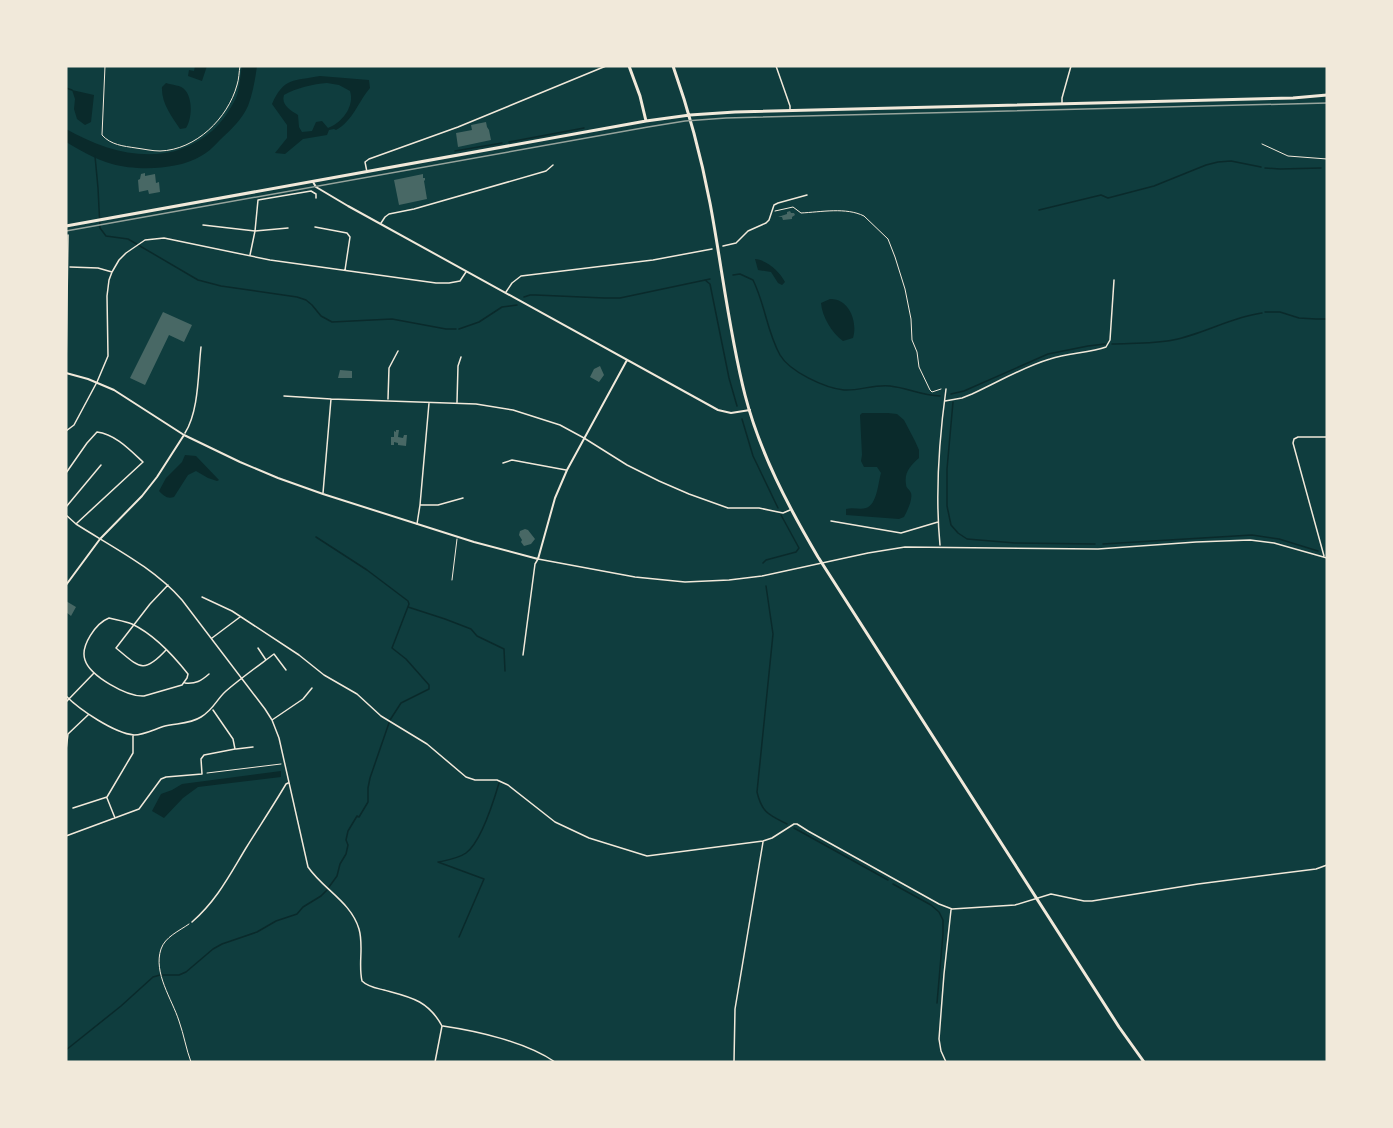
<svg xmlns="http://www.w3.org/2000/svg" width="1393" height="1128" font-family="'Playfair Display',serif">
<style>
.water{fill:#0a2a2b;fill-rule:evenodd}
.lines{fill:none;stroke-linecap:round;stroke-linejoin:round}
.stream{stroke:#0a2a2b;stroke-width:1.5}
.building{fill:#486865}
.path{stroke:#f1e9da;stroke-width:1}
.service{stroke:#f1e9da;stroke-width:1}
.minor{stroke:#f1e9da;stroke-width:1.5}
.tertiary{stroke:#f1e9da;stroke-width:2}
.primary{stroke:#f1e9da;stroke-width:3}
.rail{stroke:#97a49c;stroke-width:1.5}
</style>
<rect width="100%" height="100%" fill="#0f3d3e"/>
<path class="water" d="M195 66H207L202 81 188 76 189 70 194 71Z
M242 66H257C255 80 253 93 248 106 242 119 232 129 222 138 216 144 209 152 201 156 178 170 137 171 112 164 95 159 81 151 66 142V129C112 155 168 169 212 131 222 122 230 110 236 98 240 88 240 76 242 66Z
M320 76 369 80 370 88C358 102 353 121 336 130L334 129 329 130 327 135 303 139 285 154 275 153 287 138V125L272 104C284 77 294 81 320 76ZM327 83 339 85 350 91C355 106 342 123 328 128L322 121 316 122 312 131 302 132 299 127 298 115C290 110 281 105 284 95 296 88 313 84 327 83Z
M166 83C172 85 181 85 185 90 193 99 192 119 186 128L180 129C172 117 161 103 162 87Z
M72 90 94 95 91 122 85 125 77 119 74 109 75 99Z
M755 259C767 260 780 272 785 282L782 285 778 283 771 272 758 270Z
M830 299C849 298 858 322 853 338L843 341C832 333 822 317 821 303Z
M862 413H888L897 414 904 420 915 441 919 450V458C911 465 904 472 906 484 906 489 909 488 911 493 913 500 907 511 904 517L899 519 846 515V509C853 507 860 510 866 508 877 505 878 483 881 473L877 467H864L861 461 862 455 860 415Z
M185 455 196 456 219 480 217 481 208 478 196 471 188 475 174 497C167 499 164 496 159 491L166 478 182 462Z
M281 771V777L198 787 183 798 164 818 152 811 161 794 172 790 182 784Z"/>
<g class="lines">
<path class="stream" d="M66 88 72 90
M509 142 584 128
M455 151 502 143
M95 156 98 188 100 228 106 236 128 239 198 280 221 286 297 297 306 300 312 305 321 316 332 322 392 319 446 329H456
M1265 168 1280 169 1321 168
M1039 210 1101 195 1108 198 1154 186 1206 165 1218 162 1231 161 1261 167
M733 275 740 274 753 280C765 304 767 332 780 355 790 372 825 388 844 390 859 391 875 384 890 386 908 388 920 395 940 396
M705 280 710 284 729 378 737 406
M524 297 530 295H536L604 298H620L710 279
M1265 312H1280L1299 318 1316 319H1327
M459 329 479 322 502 307 517 305
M1112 344C1132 343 1153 344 1173 340 1204 334 1231 317 1262 313
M951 394 964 391 1048 354 1088 346 1105 344
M953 402 947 469V506L951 525 958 533 967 539 1015 543 1095 544
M742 419 753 456 778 508
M316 537 367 570 408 601 409 604 392 648 406 659 429 685V689L401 703 390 720 370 778 368 788V802L359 817 357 816 348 831 346 840 348 845 346 854 340 864 337 876 329 887
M1103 544 1252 535 1279 539 1318 551
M763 563 766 560 796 552 799 548 781 515
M766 586 773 634 757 792C762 813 769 815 787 824
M408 607 445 619 471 629 477 636 504 649 505 671
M794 828 888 880
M438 862 484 879 459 937
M439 862C448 860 459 858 466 853 481 842 494 800 499 783
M893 884 931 905 939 912 943 920V934L937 1003
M162 975H179L186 972 213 949 222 944 257 932 276 921 297 914 303 907 321 896 327 890
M66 1050 121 1006 153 977 160 975"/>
</g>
<path class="building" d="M486 122 487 127 489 130 491 140 458 147 456 133 472 130 471 125Z
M145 173V176L155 174 156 183 159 182 160 192 149 194 148 190 139 192 138 180 140 179 141 174Z
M423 174V178H425V180L424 181 427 199 399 205 394 180Z
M790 211 791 213H794L795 215 792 217V219L783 220 782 217H778L787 214V212Z
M163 312 192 325 184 342 169 335 145 385 130 378Z
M600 366 604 375 599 382 590 377 594 369Z
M340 370 352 371V378H338Z
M396 430H399L398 437 403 438 404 435H407L406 446 398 445V443L394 442V445H391V437H394V431L396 432Z
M525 529 528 530 535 539 531 544 524 546 521 542 522 540 519 535 520 531Z
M66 601 76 607 71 616 66 612Z"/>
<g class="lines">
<path class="path" d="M105 66 102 135C111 145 123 146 136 148 144 149 152 151 160 151 196 150 228 118 237 85 239 79 239 72 240 66
M775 211 793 207 801 213C821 212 846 207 864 216L888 239 895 257 905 289 911 319 912 340 917 352 919 367 930 390 932 392 941 389
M207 773 281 764
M189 924C179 931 165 937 161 949 153 973 172 999 179 1021 184 1035 186 1049 191 1062"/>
<path class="service" d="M1262 144 1288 156 1327 159
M452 580 457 539"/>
<path class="minor" d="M776 66 790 106V110
M1062 103V98L1071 66
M367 172 365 162 369 159 458 127 606 66
M381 223 385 217 389 214 414 209 546 171 553 165
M203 225 255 231 288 228
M315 227 347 233 350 237 345 270
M723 246 736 243 748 231 766 223 769 220 774 205 778 203 807 195
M250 255 255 231 258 200 311 191 316 194V198
M70 267 98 268 112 272
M506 292 512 283 521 276 653 260 712 249
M66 372 68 235
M284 396 331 399 476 404 513 410 560 425 584 438 627 465 659 481 689 494 728 508H759L783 513 790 510
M388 399 389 368 398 351
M945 401 962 398 972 394C998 382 1023 367 1050 359 1068 353 1090 353 1106 347L1110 340 1114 280
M457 402 458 366 461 357
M66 431 74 425 97 382 108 356 107 296 109 280 112 272 119 260 126 253 145 240 164 238 270 260 436 283H449L460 281 466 272
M185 433C199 411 198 373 201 347
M503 463 512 460 566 470
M66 473 87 443 97 432C115 434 130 450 143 462L77 523
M323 493 331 399
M421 505H438L463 498
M66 507 101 465
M66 515 76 524C112 547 153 567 182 600L265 709 272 720 279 738 308 867C323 889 351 902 359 929 364 946 358 964 362 981 368 987 376 988 384 990 410 997 428 1000 442 1026L435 1062
M831 521 901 533 938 522
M417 524 420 505 429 403
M940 545C935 494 939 440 946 389
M1324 556 1293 443 1294 439 1298 437H1327
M202 597 232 611 299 655 324 675 357 694 381 716 427 744 466 777 475 780H497L508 785 555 822 589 838 647 856 763 841 772 838 794 824H797L808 831 939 904 952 909 1015 905 1051 894 1084 901H1092L1198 884 1316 869 1327 865
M109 618C117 620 125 621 132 624 155 635 173 655 188 674L187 678 182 685 144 696C127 697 90 676 85 660 80 646 96 623 109 618Z
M212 638 240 617
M258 648 266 660
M166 650C143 675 139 667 116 648L150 604 168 585
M523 655 535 564 538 559 635 577 685 582 729 580 762 576 868 553 905 547 1098 549 1196 542 1250 540 1274 543 1327 558
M185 683C196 684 201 681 209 674
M66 696C80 710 114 733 134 735 144 735 155 729 165 726 177 723 190 724 201 717 214 709 216 700 226 691 241 678 258 666 274 654L286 670
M66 702 94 673
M272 720 303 699 312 688
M236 749 253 747
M66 750 68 734 88 715
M107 798 115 818
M73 808 107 797 133 753V735
M66 836 139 809 161 779 166 777 202 774 201 759 204 755 235 749 233 739 213 710
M192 922C217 900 229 876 246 848 259 827 273 806 286 784L288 783
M443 1026C477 1031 526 1042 555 1062
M734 1062 735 1009 763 842
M946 1062 941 1051 939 1039 944 974 951 910"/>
<path class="tertiary" d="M313 182 316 187 348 206 718 410 731 413 750 410
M66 373 88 379 114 390 184 435 240 462 278 478 323 494 474 542 538 559 555 498 567 470 627 360
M66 585 100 539 142 496 157 477 184 435"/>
<path class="primary" d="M629 66 640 96 646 121
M673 66C689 111 701 156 710 203 722 267 729 332 745 395 760 453 788 506 818 557L1119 1027 1144 1062
M66 226 646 121 690 115 735 112 1293 98 1327 95"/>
<path class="rail" d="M66 231 648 127 685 121 726 118 1327 103"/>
</g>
<rect width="1393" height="1128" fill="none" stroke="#f1e9da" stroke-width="135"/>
</svg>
